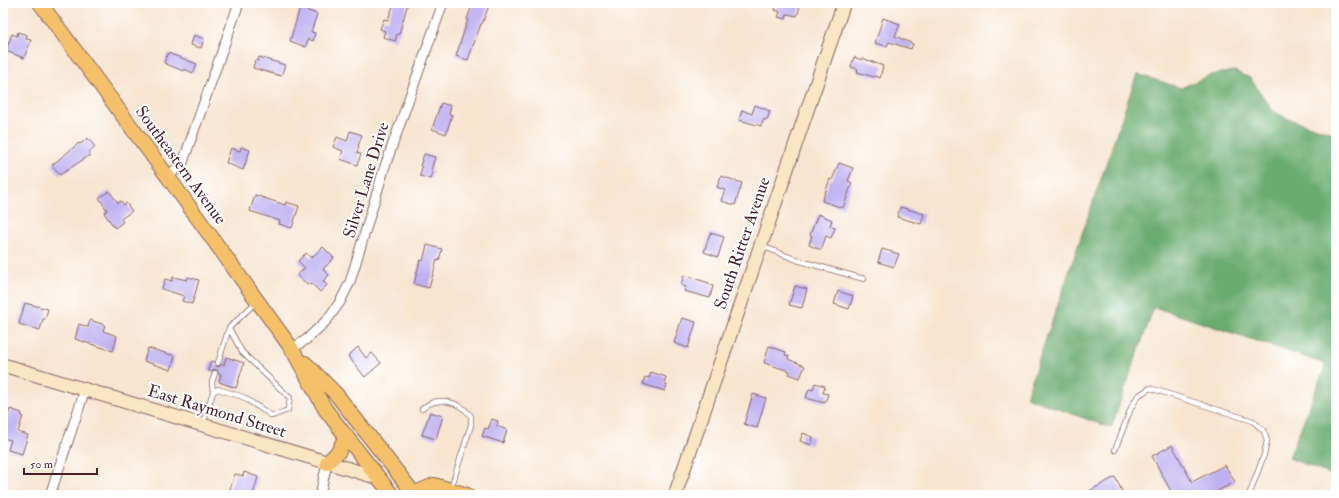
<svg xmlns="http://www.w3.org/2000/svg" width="1339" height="498" font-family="'IM FELL Double Pica',serif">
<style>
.forest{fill:#6aac70;stroke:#5a664e}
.building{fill:#beb0f1}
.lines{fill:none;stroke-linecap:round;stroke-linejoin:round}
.lane-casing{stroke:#876465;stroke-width:6}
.street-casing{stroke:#876465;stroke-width:11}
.secondary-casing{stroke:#876465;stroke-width:15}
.primary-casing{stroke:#876465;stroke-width:16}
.lane{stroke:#fff;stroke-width:4.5}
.street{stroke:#fff;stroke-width:9}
.secondary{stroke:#fbe6c3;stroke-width:13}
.primary{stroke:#f4c16a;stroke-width:14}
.labels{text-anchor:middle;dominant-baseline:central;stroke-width:4;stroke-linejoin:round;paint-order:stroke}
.street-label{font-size:17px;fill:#4a1f2b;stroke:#fff}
</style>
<rect width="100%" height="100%" fill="#fff"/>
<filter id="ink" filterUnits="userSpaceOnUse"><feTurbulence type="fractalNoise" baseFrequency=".025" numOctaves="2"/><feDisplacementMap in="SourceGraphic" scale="8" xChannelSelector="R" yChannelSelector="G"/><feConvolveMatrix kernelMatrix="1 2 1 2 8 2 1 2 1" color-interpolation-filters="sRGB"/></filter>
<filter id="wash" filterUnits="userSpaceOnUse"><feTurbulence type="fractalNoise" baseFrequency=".012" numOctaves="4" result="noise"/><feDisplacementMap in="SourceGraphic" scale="16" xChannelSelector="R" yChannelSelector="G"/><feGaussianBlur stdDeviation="0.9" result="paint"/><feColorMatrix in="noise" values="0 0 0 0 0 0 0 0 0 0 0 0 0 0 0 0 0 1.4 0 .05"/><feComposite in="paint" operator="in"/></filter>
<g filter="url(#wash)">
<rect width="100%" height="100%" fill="#f7e5d0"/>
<path class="forest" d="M1234 71 1250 78 1273 111 1286 118 1336 134V477L1289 458 1326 364 1154 307 1111 428 1026 397 1137 74 1181 88 1210 75Z"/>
<g id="blocks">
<path class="building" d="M394 3H408L399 34H397L395 41 383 37 385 31 380 29 384 19 388 20Z
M473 3H490L482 24H481L468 60 456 56 468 19H467Z
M777 3H801L797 16 787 14 786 19 778 17 780 12 775 10Z
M300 8 317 14 311 32 315 33 313 41 308 39 306 47 290 41Z
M883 18 900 24 895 36 913 44 911 49 889 42 887 46H885L875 43Z
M18 32 27 35 26 39 31 40 24 58 6 51 12 34 17 36Z
M194 35 204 39 201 48 191 45Z
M168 53 197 64 193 73 184 69 183 71 164 63Z
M259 57 285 65 281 76 253 68 255 60 258 61Z
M854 57 861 60 862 58 883 66 880 78 875 76 874 77 857 72 858 69 851 67Z
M441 103 451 106 449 114 452 115 446 134 432 129Z
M755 105 770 111 767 120 764 119 761 126 739 120 742 110 752 114Z
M350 131 362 135 358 146H359L357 153 361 154 357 165 340 159 343 151 333 147 337 137 347 141Z
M88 138 95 147 88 153 90 155 60 175 52 165 79 143 80 144Z
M241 147 250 150 243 170 226 163 231 148 240 151Z
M424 154 435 157 431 170 433 171 431 179 420 176 422 167 420 166Z
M839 163 853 168 848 181 852 183 843 208 822 201 830 179 832 180Z
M721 176 742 183 735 205 721 201 725 190 717 187Z
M109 191 118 203 121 201 124 205 126 203 132 211 121 219 123 222 115 228 104 213 107 210 99 198Z
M255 195 285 205 286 202 299 206 292 228 279 224 280 221 250 211Z
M900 207 924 214 921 224 897 217Z
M818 214 832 220 830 226 835 228 831 238 826 236 821 250 809 245 812 236 810 235Z
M710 233 724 237 718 257 704 252Z
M427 245 442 249 439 261 437 260 429 288 414 284 420 260 423 261Z
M323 247 334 258 323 269 329 275 323 281 327 285 320 292 312 284 310 285 308 283 307 284 297 275 305 268 298 261 306 253 311 258Z
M882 249 899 254 894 267 878 262Z
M684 275 709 283V284L713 286 710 298 684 291 686 287 681 285Z
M173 277 187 280 188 277 199 280 192 304 182 301 184 296 162 289 165 279 172 281Z
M795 286 807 289 802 308 789 305Z
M838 291 853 296 849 309 834 304Z
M25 303 48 309 45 319H43L40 330 19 324Z
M682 318 696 322 688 348 674 343Z
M90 320 105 325 103 331 117 336 113 351 75 339 79 324 88 327Z
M769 346 786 352 785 355 789 356 788 359 805 366 800 378 789 374 790 371 764 363Z
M358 347 366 358 372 353 381 363 365 377 348 356Z
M148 348 175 356 171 370 144 361Z
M226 357 244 363 236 388 219 382 221 374H219L217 370 214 369 212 372 208 370 211 361 214 362 216 366 219 367 222 364 224 365Z
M651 372 666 377 664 383 667 385 665 391 643 384 645 377 649 378Z
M815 383 825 386 823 393 828 394 825 403 806 398 809 389 813 390Z
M753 394 766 398 757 428 744 424Z
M10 409 22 413 21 415 23 416 18 432 28 435 22 454 8 450 11 440 3 438V425L5 418H7Z
M430 412 443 416 436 439 422 435Z
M492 419 498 421 497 426 507 430 503 443 482 436 485 428 488 429Z
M803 433 813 437 811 445 800 441Z
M1172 445 1192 482 1225 465 1235 482 1210 495H1173L1152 456Z
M244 472 258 477 253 495H228L235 474 243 476Z
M1115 477 1124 495H1082Z"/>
</g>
</g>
<g filter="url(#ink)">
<use href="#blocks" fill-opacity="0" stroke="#876465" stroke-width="1"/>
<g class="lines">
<g class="lane-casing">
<path id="lane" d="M762 246 797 260 864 279
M218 363 229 328
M213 392 212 382 215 373
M422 409C437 395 459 401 471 416V425L451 488
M203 424 213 392 218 389 243 397 272 416 288 410 290 398 242 352 229 328 256 302
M1115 450 1131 408 1138 396 1150 388 1253 421 1264 431 1267 441 1264 455 1249 495"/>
</g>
<g class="street-casing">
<path id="street" d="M168 177 183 162 239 3
M292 349 307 339 327 320 340 302 350 282 384 169 443 3
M50 495 85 390
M320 495 327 463"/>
</g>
<g class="secondary-casing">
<path id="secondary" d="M3 365 379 478
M675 495 844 3"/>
</g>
<g class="primary-casing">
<path id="primary" d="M40 3 168 177 292 349 325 409 392 495
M305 363 336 394 415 495
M327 463 339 451 346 435
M420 491 434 485 467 495"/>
</g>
<use href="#lane" class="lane"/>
<use href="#street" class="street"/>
<use href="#secondary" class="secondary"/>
<use href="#primary" class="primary"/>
</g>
</g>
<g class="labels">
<g class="street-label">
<text transform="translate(181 165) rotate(54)">Southeastern Avenue</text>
<text transform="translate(366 180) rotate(-73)">Silver Lane Drive</text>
<text transform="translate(742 243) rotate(-71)">South Ritter Avenue</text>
<text transform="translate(217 411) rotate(17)">East Raymond Street</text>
</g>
</g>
<rect width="1339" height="498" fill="none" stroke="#fff" stroke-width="16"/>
<path d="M24 468v6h73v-6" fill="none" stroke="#4a1f2b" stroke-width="2"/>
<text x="30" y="468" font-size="12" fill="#4a1f2b" stroke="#ffffff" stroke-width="3" paint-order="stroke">50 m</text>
</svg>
